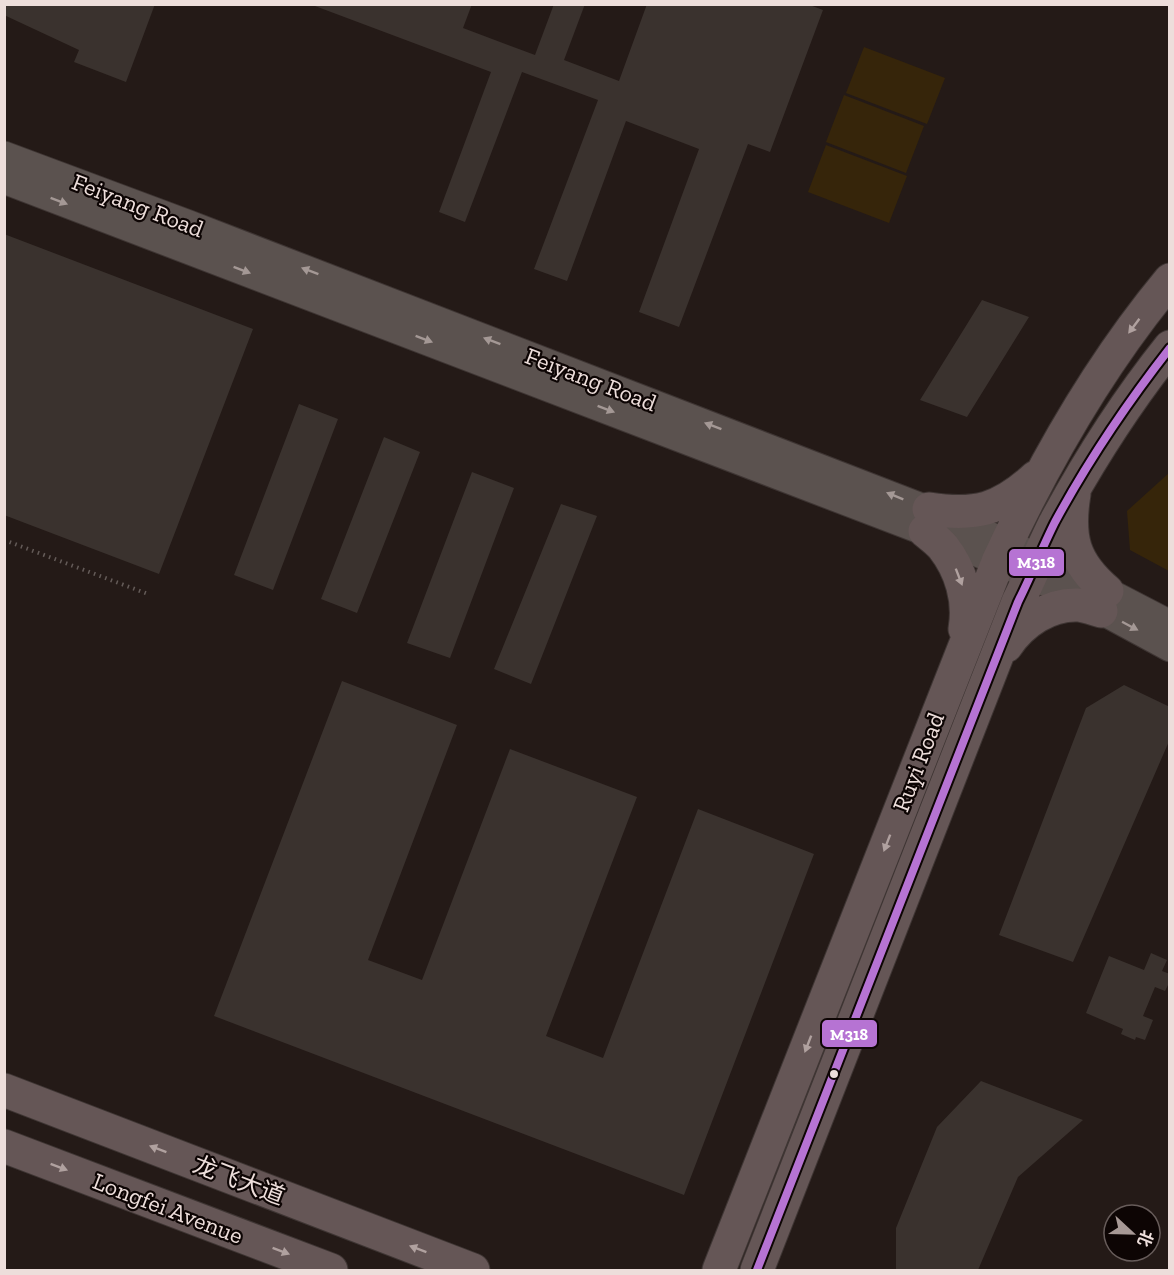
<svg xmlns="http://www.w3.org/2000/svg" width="1174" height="1275" font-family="'Zilla Slab','Noto Sans SC',serif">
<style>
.green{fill:#36250a}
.building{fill:#3a322e}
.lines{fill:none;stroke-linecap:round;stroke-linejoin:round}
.minor-casing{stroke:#3e3533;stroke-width:29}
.major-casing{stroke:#3e3533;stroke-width:35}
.path{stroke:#645b58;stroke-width:4;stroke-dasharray:1.5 4.5;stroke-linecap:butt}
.minor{stroke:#5b524f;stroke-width:27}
.major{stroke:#655656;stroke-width:33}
.bus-1-casing{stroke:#0d0504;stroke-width:12}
.bus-1{stroke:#b673d3;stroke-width:8}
.oneway{fill:#a49895}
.oneway2{fill:#b0a19f}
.bus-dot{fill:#eddedb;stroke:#0d0504;stroke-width:2}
.labels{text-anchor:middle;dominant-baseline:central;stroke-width:4.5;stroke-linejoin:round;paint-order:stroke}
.street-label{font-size:24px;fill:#eddedb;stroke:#0d0504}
.line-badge{stroke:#0d0504;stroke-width:2}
.badge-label{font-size:16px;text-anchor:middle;font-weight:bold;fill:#fff}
</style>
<rect width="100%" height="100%" fill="#241a17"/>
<path class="green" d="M864 47 945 78 927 124 846 93Z
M844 95 924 126 906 173 826 142Z
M826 145 907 176 889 223 808 192Z
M1169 473V571L1130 550 1127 511Z"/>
<path class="building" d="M4 4H155L126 82 74 62 79 50 4 15Z
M315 4H472L463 28 535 55 554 4H585L564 60 619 81 647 4H807L823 10 770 152 748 144 679 327 639 312 699 149 626 121 567 281 534 269 598 100 522 72 465 222 439 212 491 72 315 6Z
M4 234 253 329 159 574 4 515Z
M982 300 1029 317 967 417 920 400Z
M299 404 338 419 273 590 234 575Z
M384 437 420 452 357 613 321 599Z
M472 472 514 488 450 658 407 643Z
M561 504 597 516 531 684 494 669Z
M342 681 457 725 368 960 422 980 510 749 637 797 546 1036 603 1058 698 809 814 854 684 1195 214 1016Z
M1124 685 1170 707V739L1073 962 999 935 1086 708Z
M1151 953 1167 960 1162 971 1170 974V981L1165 991 1155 987 1143 1016 1153 1020 1145 1040 1136 1037 1135 1040 1121 1034 1123 1029 1086 1013 1109 956 1144 970Z
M981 1081 1083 1120 1018 1177 978 1270H896V1228L937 1127Z"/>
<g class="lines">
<g class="minor-casing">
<path id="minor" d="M4 155 189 224 963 523 1072 573 1170 624
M4 180 954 543 1061 589 1170 648"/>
</g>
<g class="major-casing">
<path id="major" d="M1074 494C1067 537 1073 562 1107 591
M929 509C976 516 1000 510 1036 477
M925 531C931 536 938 541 943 547 961 570 970 600 965 629
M1006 646C1022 622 1049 604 1078 605 1086 606 1094 609 1101 611
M4 1090 473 1270
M4 1146 331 1270
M719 1270 998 562C1043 464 1101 363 1170 280
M757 1270 1018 602C1031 576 1042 549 1055 523 1088 462 1126 402 1170 347"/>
</g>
<path class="path" d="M4 540 148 594"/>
<use href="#minor" class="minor"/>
<use href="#major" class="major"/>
<g class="bus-1-casing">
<path id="bus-1" d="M757 1270 1018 602C1031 576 1042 548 1055 522 1088 461 1127 403 1170 348"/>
</g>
<use href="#bus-1" class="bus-1"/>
</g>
<defs><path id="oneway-solid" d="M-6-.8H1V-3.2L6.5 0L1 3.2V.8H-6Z" transform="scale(1.5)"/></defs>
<g class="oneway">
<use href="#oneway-solid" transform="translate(59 201) rotate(21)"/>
<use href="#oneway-solid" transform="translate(242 270) rotate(21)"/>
<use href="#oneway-solid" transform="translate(310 271) rotate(-159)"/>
<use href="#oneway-solid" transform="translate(424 339) rotate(21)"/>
<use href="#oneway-solid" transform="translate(492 341) rotate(-159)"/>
<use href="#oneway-solid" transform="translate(606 409) rotate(21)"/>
<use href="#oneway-solid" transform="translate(713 426) rotate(-159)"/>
<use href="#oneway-solid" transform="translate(895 496) rotate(-158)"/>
<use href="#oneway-solid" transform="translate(1130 626) rotate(28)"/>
</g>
<g class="oneway2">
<use href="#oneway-solid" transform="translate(1134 326) rotate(127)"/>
<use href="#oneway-solid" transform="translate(959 577) rotate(69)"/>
<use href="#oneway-solid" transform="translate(887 843) rotate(111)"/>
<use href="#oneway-solid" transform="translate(808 1044) rotate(111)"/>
<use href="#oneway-solid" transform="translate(158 1149) rotate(-159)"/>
<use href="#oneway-solid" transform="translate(59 1167) rotate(21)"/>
<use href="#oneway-solid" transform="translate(418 1249) rotate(-159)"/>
<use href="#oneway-solid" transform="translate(281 1251) rotate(21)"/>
</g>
<circle class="bus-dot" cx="834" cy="1074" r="5"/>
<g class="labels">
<g class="street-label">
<text transform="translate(138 205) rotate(21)">Feiyang Road</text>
<text transform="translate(591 379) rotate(21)">Feiyang Road</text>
<text transform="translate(918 762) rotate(-69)">Ruyi Road</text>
<text transform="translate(239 1180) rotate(21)">龙飞大道</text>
<text transform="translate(168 1208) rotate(21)">Longfei Avenue</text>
</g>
</g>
<g class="line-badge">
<rect x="1008" y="548" width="57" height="29" rx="6" fill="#b673d3"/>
<rect x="821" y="1019" width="57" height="29" rx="6" fill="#b673d3"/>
</g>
<g class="badge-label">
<text x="1036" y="568">M318</text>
<text x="849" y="1040">M318</text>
</g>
<rect width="1174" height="1275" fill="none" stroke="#eddedb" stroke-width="12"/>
<g transform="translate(1132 1233) rotate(112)"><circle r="28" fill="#0d0504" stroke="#675c5a" stroke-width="1.5"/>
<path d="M0-4.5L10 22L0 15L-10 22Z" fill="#a79996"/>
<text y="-9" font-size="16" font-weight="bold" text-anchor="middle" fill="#eddedb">北</text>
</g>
</svg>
